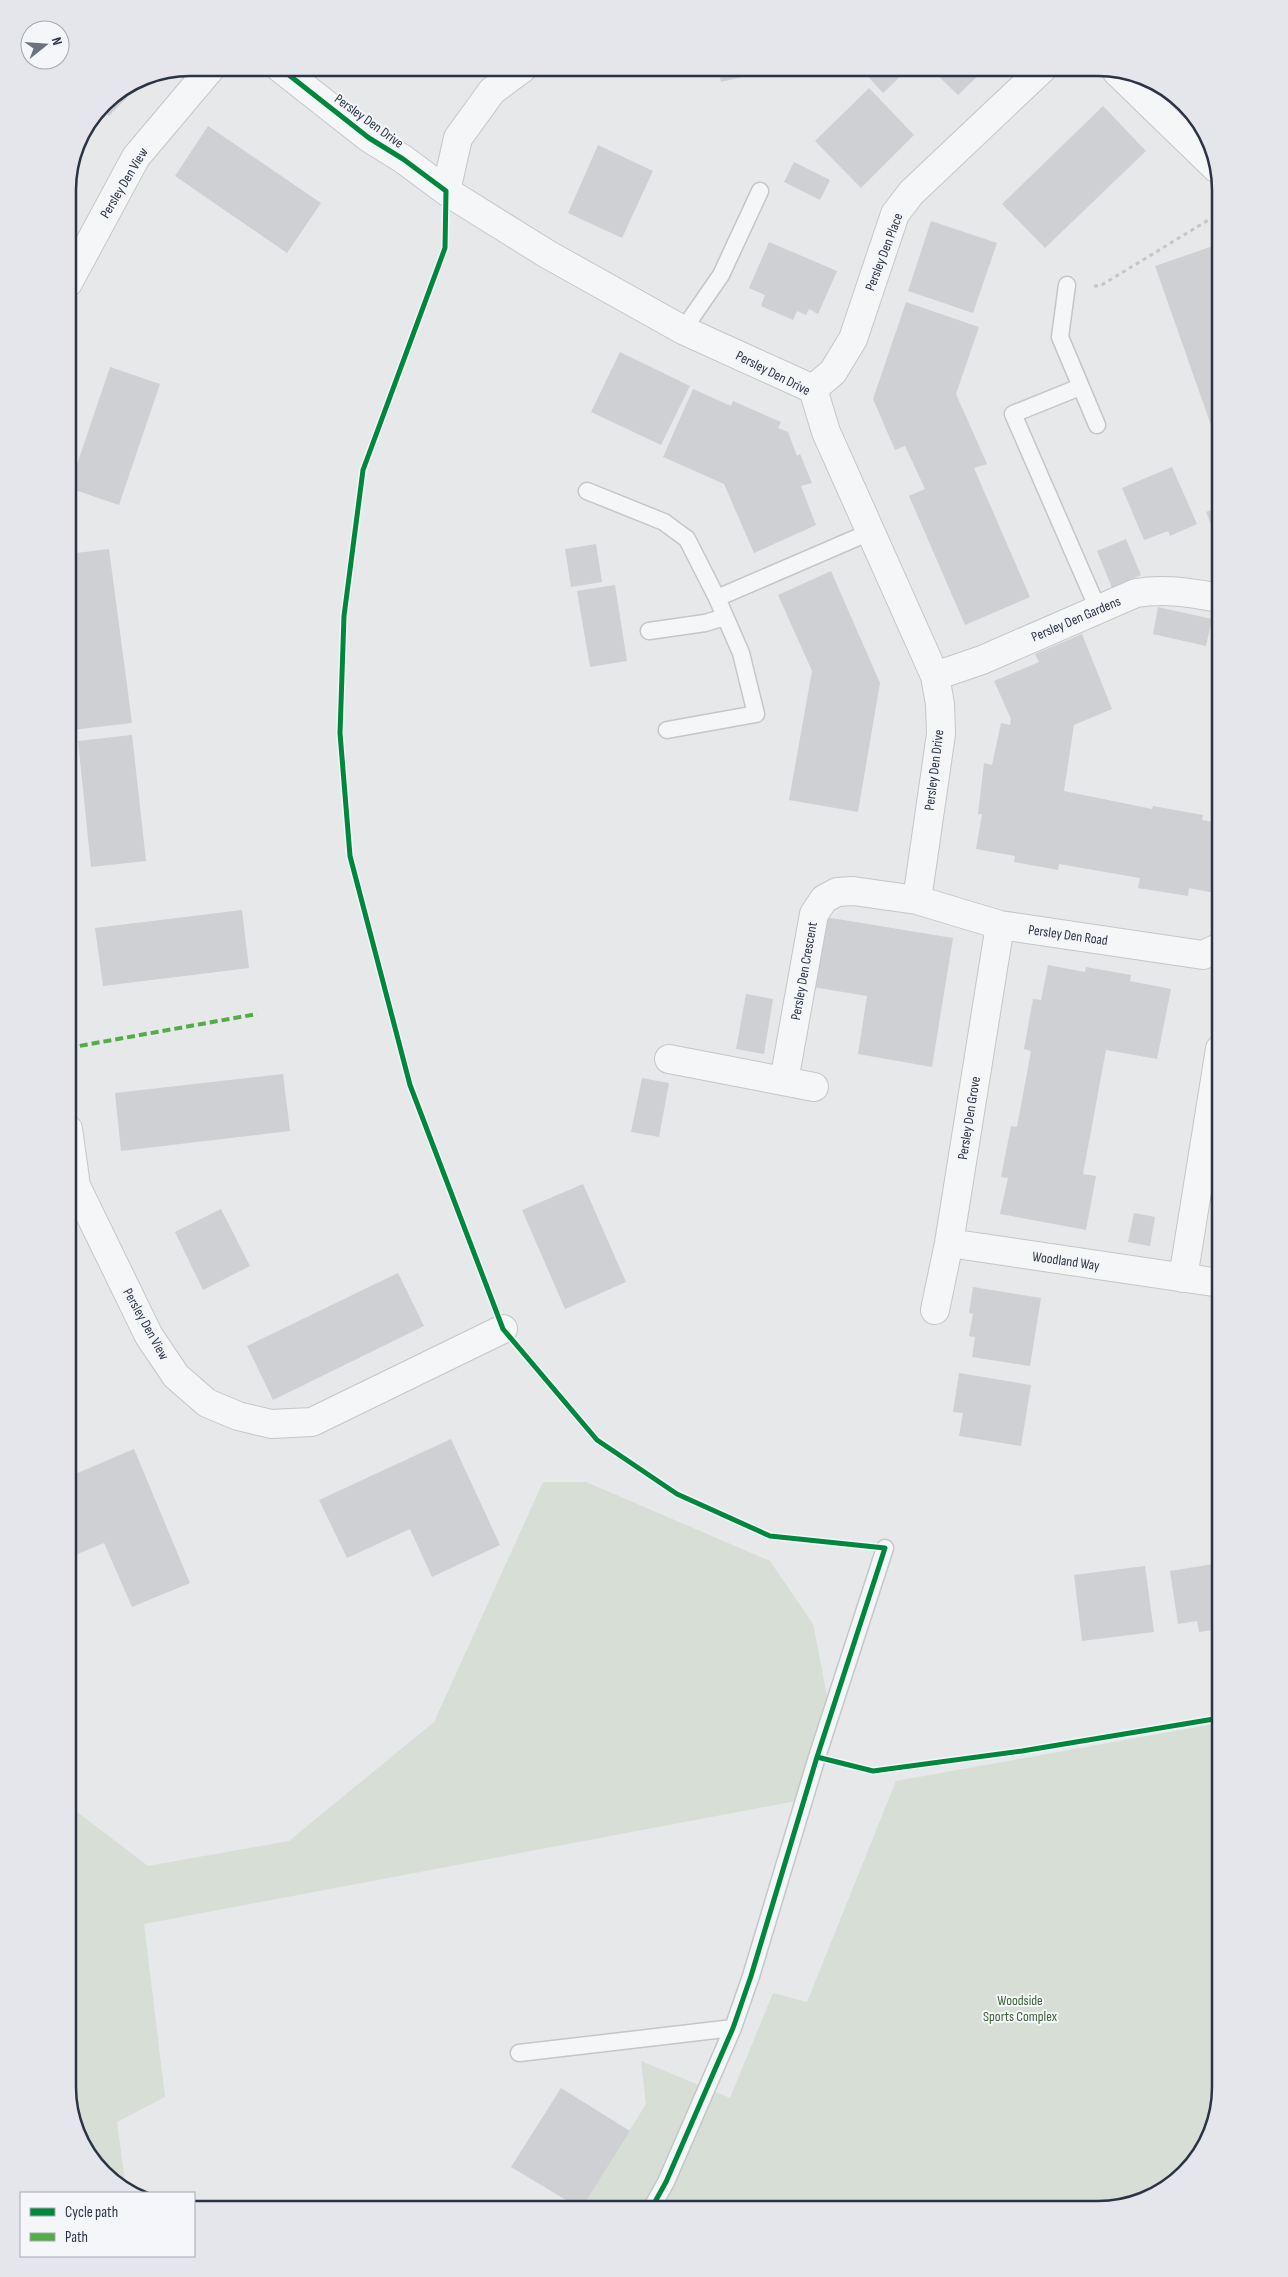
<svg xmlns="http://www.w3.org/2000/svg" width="1288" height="2277" font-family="'Sofia Sans Condensed',sans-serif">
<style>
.green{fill:#d6ded6}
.building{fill:#ced0d3}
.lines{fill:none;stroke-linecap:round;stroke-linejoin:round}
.lane-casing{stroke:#c4c6c8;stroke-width:19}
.street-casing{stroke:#c4c6c8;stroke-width:30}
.path{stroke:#c5c6ca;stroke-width:3;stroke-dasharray:4 4;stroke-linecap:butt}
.lane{stroke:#f5f6f7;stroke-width:16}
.street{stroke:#f5f6f7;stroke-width:28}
.quiet{stroke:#54ac47;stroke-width:4;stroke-dasharray:8 4;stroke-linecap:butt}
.cycleway-casing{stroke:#f4f6f9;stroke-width:8}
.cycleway{stroke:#00873e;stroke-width:5}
.labels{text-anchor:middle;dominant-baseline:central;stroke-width:4;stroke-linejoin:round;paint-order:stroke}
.street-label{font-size:14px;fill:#2b3445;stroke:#f4f6f9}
.park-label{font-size:14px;fill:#3f6138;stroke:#f4f6f9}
.rim{fill:none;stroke:#2b3445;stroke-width:2.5}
</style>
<rect width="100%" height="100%" fill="#e6e8ea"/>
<path class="green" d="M543 1482H586L770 1561 813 1624 827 1696 796 1801 144 1924 165 2097 117 2122 126 2190 122 2189 77 2134 68 2087V1805L148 1866 289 1841 434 1722Z
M1220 1723V2087L1200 2155 1145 2200 1098 2209H581L646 2104 641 2061 730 2098 773 1993 807 2002 896 1781Z"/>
<path class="building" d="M718 68H744L746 76 721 82Z
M860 68H909L883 93Z
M930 68H986L958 95Z
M144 76H148L109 116 100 108 104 103Z
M869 88 914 135 861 188 815 141Z
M1103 106 1146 151 1045 248 1002 204Z
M208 126 321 203 287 253 175 176Z
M598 145 653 171 622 238 568 213Z
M794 162 830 180 820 200 784 182Z
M931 221 997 243 973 313 908 291Z
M769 242 837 271 818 314 809 309 806 315 797 311 793 320 761 306 765 295 749 288Z
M1216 245 1220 257V425L1212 428 1155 266Z
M906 302 979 327 956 394 987 464 974 468 1030 597 965 625 909 496 925 489 905 446 895 450 873 399Z
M620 352 690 386 661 445 591 412Z
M110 367 160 384 119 505 69 488Z
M693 389 731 406 733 401 781 422 778 428 788 432 797 456 800 454 812 483 801 486 816 525 754 553 724 484 663 457Z
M1172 467 1197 524 1170 536 1168 531 1144 540 1122 488Z
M1220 507V547L1206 512Z
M1126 539 1141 575 1112 588 1097 551Z
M596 544 602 582 571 587 565 549Z
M109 549 132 723 72 730 68 693V554Z
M831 571 880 683 858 812 789 800 812 671 778 595Z
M615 585 627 661 590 667 577 591Z
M1158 607 1212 619 1206 646 1153 634Z
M1082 634 1112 709 1074 725 1064 791 1152 809 1153 806 1203 815 1202 820 1220 823V894L1189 888 1188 896 1138 888 1140 878 1059 864 1058 870 1014 862 1015 856 976 849 982 814H978L984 763 992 765 1001 723 1010 725 1011 719 994 681 1039 662 1035 654Z
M132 735 146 861 91 867 78 741Z
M242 910 249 968 103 986 95 928Z
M825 917 953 938 932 1067 858 1054 867 996 813 987Z
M1048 965 1085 972 1086 967 1131 975 1130 981 1171 989 1157 1059 1106 1050 1083 1174 1096 1176 1086 1230 1000 1214 1008 1178 1001 1177 1011 1126 1017 1127 1031 1051 1024 1049 1033 999 1041 1000Z
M746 994 773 999 764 1054 736 1049Z
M283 1074 290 1131 121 1151 115 1093Z
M642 1078 669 1083 659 1137 631 1132Z
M583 1184 626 1282 565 1309 522 1210Z
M221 1209 250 1266 203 1290 175 1232Z
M1134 1213 1155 1217 1150 1246 1128 1242Z
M398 1273 424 1326 273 1400 247 1346Z
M973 1287 1041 1298 1030 1366 972 1357 975 1337 969 1336 973 1314 969 1313Z
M959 1373 1031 1385 1021 1446 959 1436 963 1413 953 1412Z
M451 1439 500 1545 432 1577 410 1529 347 1558 319 1500Z
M134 1449 190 1583 132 1607 104 1543 68 1558V1477Z
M1220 1563V1629L1199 1632 1197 1621 1178 1624 1170 1571Z
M1145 1566 1154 1632 1082 1641 1074 1575Z
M561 2088 630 2131 581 2209 511 2167Z"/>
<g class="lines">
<g class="lane-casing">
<path id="lane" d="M1067 285 1060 337 1097 425
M683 330 721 275 760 191
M1080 387 1013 414 1098 609
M587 491 664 522 687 539 717 598 741 653 756 714 667 730
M717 598 870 532
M649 631 705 623 725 617
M519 2053 733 2028
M651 2209 666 2182 733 2028 751 1976 817 1757 885 1548"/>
</g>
<g class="street-casing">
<path id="street" d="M280 68 369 138 403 159 446 191 547 254 683 330 813 389 826 432 935 676 940 704 941 734 917 900
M1117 72 1216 168
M446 191 458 138 492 91 523 68
M68 283 136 157 211 68
M813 389 833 372 853 339 895 214 911 193 1043 68
M935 676 982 660 1136 593C1166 588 1191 593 1220 598
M669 1059 814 1087
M784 1081 814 914 824 899 837 892 853 891 917 900 1000 925 1203 955 1220 947
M68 1129 76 1186 149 1336 176 1376 207 1403 238 1416 271 1424 312 1422 503 1329
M949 1243 1220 1283
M1183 1278 1220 1049
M935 1310 949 1243 1000 925"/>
</g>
<path class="path" d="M1094 286H1100L1220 213"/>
<use href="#lane" class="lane"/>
<use href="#street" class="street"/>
<path class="quiet" d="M68 1048 257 1014"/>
<g class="cycleway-casing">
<path id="cycleway" d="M280 68 369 138 403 159 446 191 445 248 363 470 344 616 340 733 350 856 410 1085 503 1329 597 1440 677 1494 770 1536 885 1548 817 1757 751 1976 733 2028 666 2182 651 2209
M817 1757 873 1771 1022 1751 1220 1718"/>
</g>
<use href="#cycleway" class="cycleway"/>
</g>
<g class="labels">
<g class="street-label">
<text transform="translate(369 121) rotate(36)">Persley Den Drive</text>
<text transform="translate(124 183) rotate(-59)">Persley Den View</text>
<text transform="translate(884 252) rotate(-69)">Persley Den Place</text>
<text transform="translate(773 373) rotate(27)">Persley Den Drive</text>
<text transform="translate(1076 619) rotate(-23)">Persley Den Gardens</text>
<text transform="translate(934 770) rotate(-83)">Persley Den Drive</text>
<text transform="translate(1068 935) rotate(8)">Persley Den Road</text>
<text transform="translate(804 971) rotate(-80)">Persley Den Crescent</text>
<text transform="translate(969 1118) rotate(-81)">Persley Den Grove</text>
<text transform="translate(1066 1261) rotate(8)">Woodland Way</text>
<text transform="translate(146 1324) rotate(61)">Persley Den View</text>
</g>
<g class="park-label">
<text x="1020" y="2000">Woodside<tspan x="1020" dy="16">Sports Complex</tspan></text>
</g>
</g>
<path d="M0 0H1288V2277H0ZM190 76H1098A114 114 0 0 1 1212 190V2087A114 114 0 0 1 1098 2201H190A114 114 0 0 1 76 2087V190A114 114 0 0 1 190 76Z" fill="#e4e6eb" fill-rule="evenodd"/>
<path class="rim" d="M190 76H1098A114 114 0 0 1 1212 190V2087A114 114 0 0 1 1098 2201H190A114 114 0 0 1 76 2087V190A114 114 0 0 1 190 76Z"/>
<rect x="20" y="2192" width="175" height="65" fill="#f4f6f9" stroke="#a4a8b1"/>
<rect x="30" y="2208" width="25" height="8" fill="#00873e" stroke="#a4a8b1"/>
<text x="65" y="2217" font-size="15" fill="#2b3445">Cycle path</text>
<rect x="30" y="2233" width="25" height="8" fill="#54ac47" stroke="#a4a8b1"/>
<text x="65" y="2242" font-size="15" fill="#2b3445">Path</text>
<g transform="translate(45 45) rotate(73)"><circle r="24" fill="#f4f6f9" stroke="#a4a8b1"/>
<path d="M0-4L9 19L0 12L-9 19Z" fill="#6c737f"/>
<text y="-8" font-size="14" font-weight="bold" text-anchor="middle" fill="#2b3445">N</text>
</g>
</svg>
